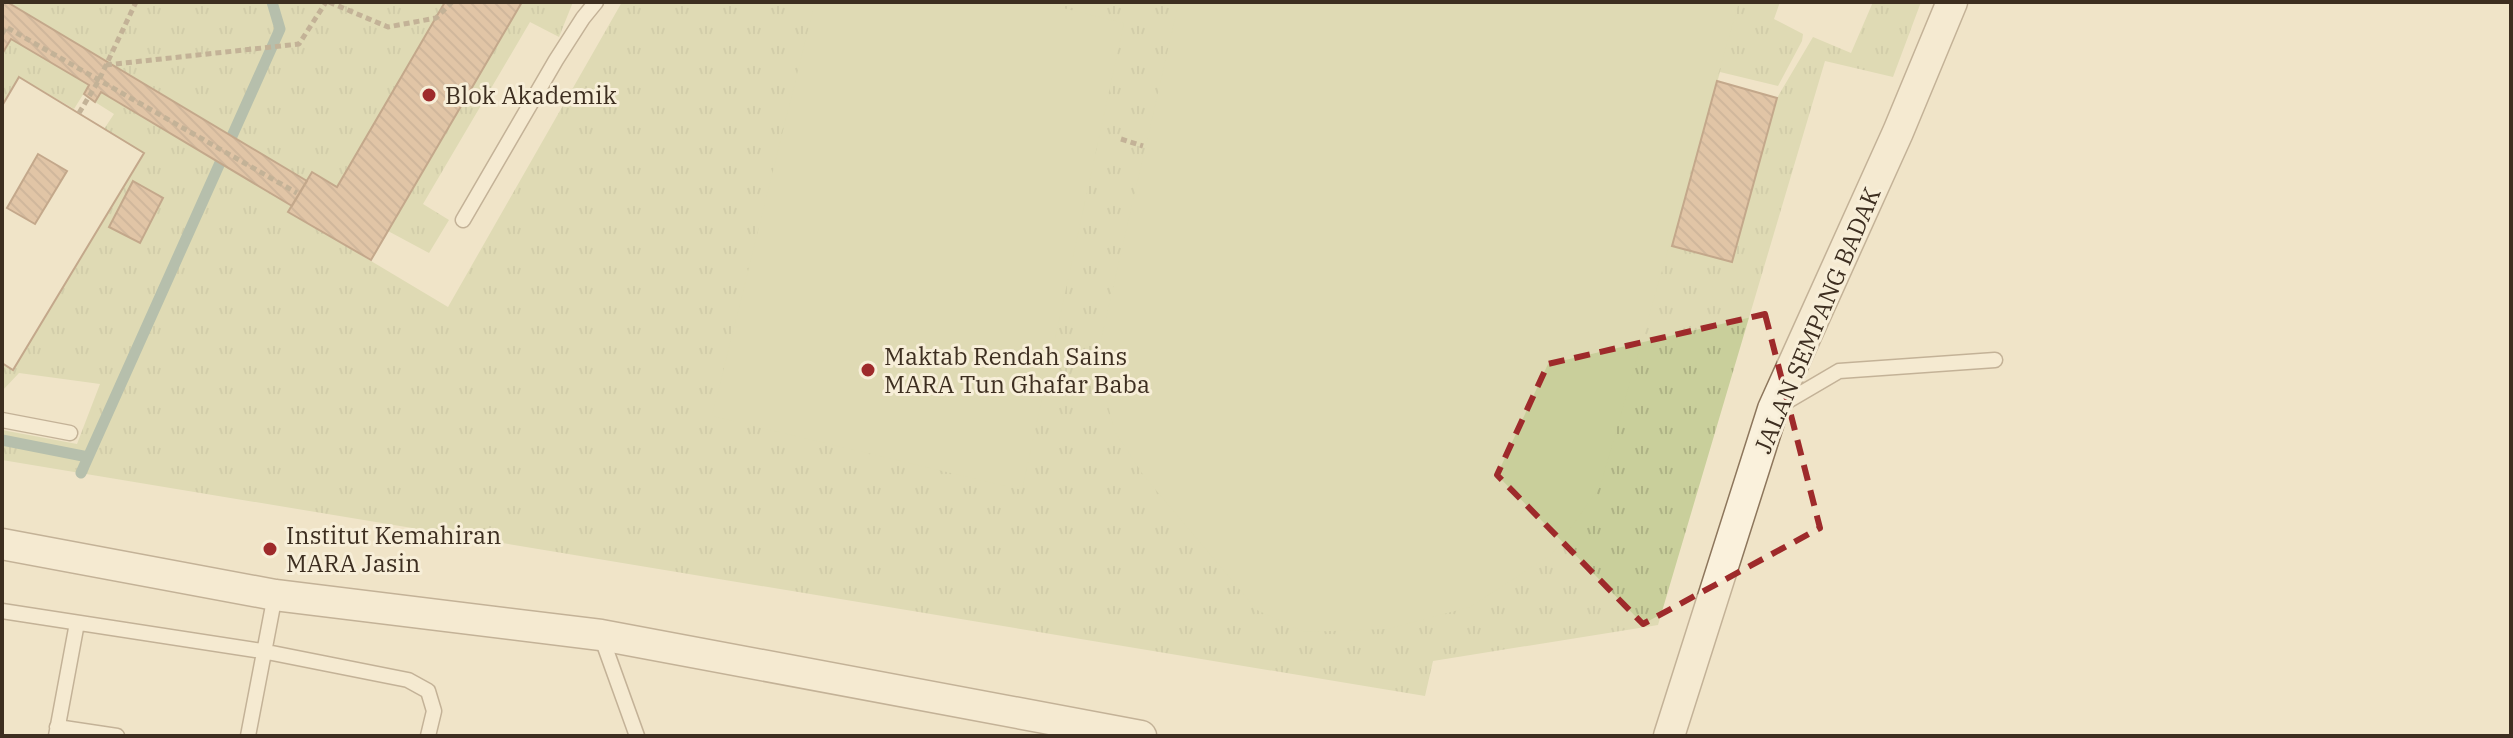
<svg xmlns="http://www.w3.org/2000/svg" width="2513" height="738" font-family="'IBM Plex Serif',serif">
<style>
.grass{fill:url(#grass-tufts)}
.park{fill:#c9cf9b}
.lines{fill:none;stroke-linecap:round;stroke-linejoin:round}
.stream{stroke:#6f938a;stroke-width:11}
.building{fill:url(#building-back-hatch);stroke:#8d5f41;stroke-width:2;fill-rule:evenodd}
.service-casing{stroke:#8d765c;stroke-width:17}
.minor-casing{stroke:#8d765c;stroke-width:33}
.path{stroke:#8d765c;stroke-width:5;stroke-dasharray:6 4;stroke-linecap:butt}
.service{stroke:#faf1dc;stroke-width:14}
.minor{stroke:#faf1dc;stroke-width:30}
.marked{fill:none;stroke:#9e2a2b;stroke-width:6;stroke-dasharray:16 10;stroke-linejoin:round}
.poi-dot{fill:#9e2a2b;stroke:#f7eed8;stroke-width:3}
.labels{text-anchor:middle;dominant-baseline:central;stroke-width:6;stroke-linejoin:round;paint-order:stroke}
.poi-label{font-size:24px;fill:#3d2e20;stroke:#f7eed8;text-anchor:start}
.street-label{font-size:24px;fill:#3d2e20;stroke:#f7eed8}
</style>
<defs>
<pattern id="grass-tufts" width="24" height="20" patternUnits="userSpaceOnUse" patternTransform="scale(2)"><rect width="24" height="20" fill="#c9cf9b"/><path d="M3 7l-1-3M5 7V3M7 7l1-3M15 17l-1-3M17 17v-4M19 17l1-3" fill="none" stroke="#aeb285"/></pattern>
<pattern id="building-back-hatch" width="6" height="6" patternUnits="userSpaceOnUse" patternTransform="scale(2)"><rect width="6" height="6" fill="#cf9f7d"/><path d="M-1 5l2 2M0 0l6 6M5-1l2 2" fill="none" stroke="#a98266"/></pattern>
</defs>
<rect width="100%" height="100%" fill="#f0e4c8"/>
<path class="grass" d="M7 2H445L337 187 312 172 307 181Z
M522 2H573L559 37 530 22 423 204 449 220 429 253 388 231Z
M622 2H1780L1774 19 1803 34 1802 41 1778 86 1720 72 1672 246 1732 262 1777 98 1813 37 1851 53 1873 2H1921L1893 77 1825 61 1658 625 1433 661 1425 696 2 460V430L77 444 100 384 19 373 2 391V363L13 370 144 154 104 129 114 114 95 102 101 92 292 206 289 212 448 307Z
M11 39 89 85 74 109 19 77 2 106V54Z"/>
<path class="park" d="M815 2H1038L1124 23 1022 490 712 416Z
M1179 2H1739L1600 487 1552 554 1470 607 1387 629 1304 632 1257 610 1144 476 1115 432 1096 361Z"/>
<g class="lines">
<path class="stream" d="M2 440 88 457
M81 473 280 29 272 2"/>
</g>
<path class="building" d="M2 2H7L307 181 292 206 101 92 95 102 84 94 89 85 11 39 2 54Z
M445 2H522L371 260 288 212 312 172 337 187Z
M19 77 144 153 13 370 2 363V106ZM38 154 67 171 35 224 7 208Z
M19 77 144 153 13 370 2 363V106Z
M1717 81 1777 98 1732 262 1672 246Z
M133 181 163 198 140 243 109 227Z"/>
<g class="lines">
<g class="service-casing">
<path id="service" d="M463 220 556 60 583 18 596 2
M1781 405 1839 371 1995 360
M2 420 70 433
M2 611 262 651 408 680 428 691 434 711 428 736
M601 636 637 736
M57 727 117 736
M56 736 77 623
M248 736 275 595"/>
</g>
<g class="minor-casing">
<path id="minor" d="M2 544 275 595 601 635 1141 736
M1669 736 1773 409 1898 132 1952 2"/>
</g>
<path class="path" d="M329 2 388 27 436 18 452 2
M2 34 6 27 297 193
M106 65 299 44 326 2
M79 113 99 80 136 2
M1121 139 1143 146"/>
<use href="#service" class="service"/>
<use href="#minor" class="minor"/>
</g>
<path d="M0 0H2513V738H0ZM1765 314 1820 528 1643 624 1497 475 1548 364Z" fill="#f0e4c8" fill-opacity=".55" fill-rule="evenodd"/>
<path class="marked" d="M1765 314 1820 528 1643 624 1497 475 1548 364Z"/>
<g class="poi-dot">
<circle cx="429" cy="95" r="8"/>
<circle cx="868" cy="370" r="8"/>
<circle cx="270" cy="549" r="8"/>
</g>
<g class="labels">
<g class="poi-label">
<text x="445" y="95">Blok Akademik</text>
<text x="884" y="356">Maktab Rendah Sains<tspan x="884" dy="28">MARA Tun Ghafar Baba</tspan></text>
<text x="286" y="535">Institut Kemahiran<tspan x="286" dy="28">MARA Jasin</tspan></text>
</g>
<g class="street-label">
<text transform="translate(1817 320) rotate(-67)">JALAN SEMPANG BADAK</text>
</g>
</g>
<rect width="2513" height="738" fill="none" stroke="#3d2e20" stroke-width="8"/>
</svg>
